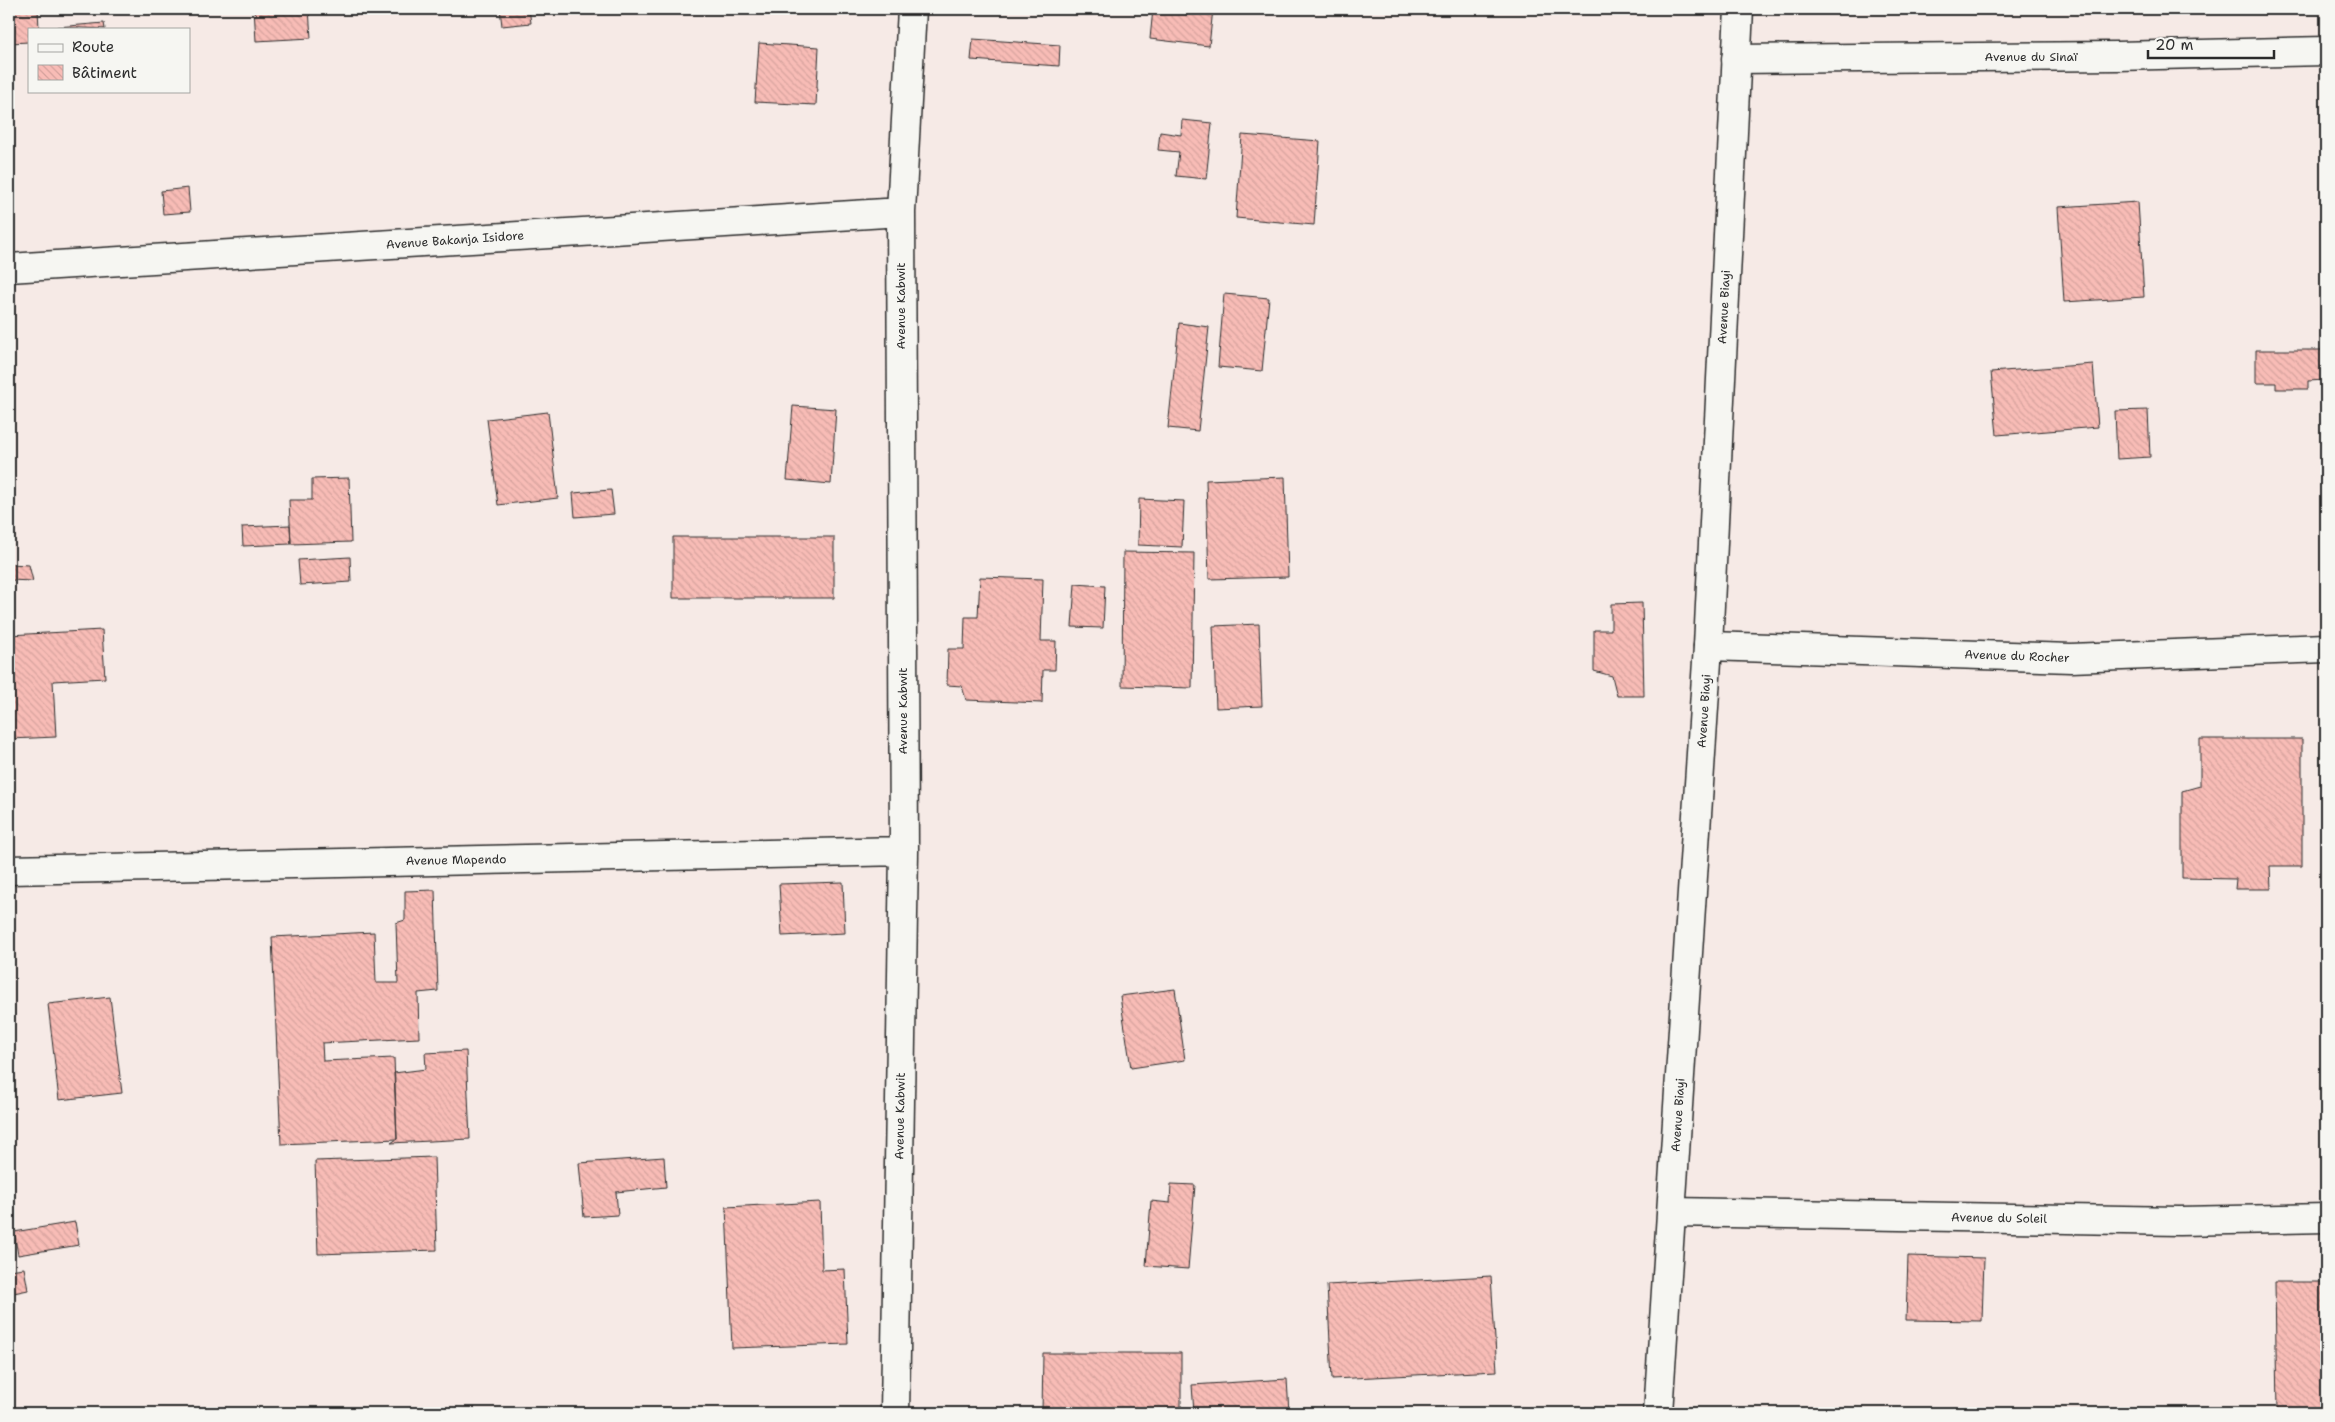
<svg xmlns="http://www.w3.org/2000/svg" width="2335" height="1422" font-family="'Shantell Sans',sans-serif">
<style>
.building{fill:url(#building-back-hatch);stroke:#2b2b2b}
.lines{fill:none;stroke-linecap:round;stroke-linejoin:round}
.street-casing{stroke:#2b2b2b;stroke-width:31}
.secondary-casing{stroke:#2b2b2b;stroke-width:31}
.street{stroke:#f6f6f2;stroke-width:28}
.secondary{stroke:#f6f6f2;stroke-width:28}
.labels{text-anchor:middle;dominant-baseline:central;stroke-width:4.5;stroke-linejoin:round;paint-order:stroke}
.street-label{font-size:12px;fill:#2b2b2b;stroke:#f6f6f2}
</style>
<defs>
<pattern id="building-back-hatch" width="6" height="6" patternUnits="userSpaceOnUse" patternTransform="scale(1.25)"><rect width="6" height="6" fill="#f8bcb6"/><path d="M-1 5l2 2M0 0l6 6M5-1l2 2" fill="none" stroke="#d5a29d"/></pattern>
</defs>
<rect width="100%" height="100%" fill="#f6eae6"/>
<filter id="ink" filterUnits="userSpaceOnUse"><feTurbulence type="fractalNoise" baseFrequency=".02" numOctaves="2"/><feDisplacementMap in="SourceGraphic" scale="10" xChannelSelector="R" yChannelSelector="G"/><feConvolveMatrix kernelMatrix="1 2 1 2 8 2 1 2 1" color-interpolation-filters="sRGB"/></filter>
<g filter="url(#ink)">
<path class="building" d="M9 9H38L39 29H29V42L9 43Z
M254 9H309L311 38 256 41Z
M500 9H529L531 23 502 26Z
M1153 9H1213L1209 46 1150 39Z
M1945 9H2116V12Z
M104 23 105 29 57 27Z
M973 39 1060 45 1059 66 971 60Z
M759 43 819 47 816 105 755 102Z
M1182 120 1212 123 1206 179 1176 176 1179 152 1158 150 1160 132 1181 135Z
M1242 135 1320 141 1314 225 1236 218Z
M188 188 190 212 163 214 161 191Z
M2138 202 2144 297 2064 302 2058 207Z
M1224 294 1269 298 1262 371 1218 367Z
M1179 323 1209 327 1198 431 1168 428Z
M2256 350H2326V380L2308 381V389H2276V383H2256Z
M2093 364 2098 427 1997 435 1991 372Z
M793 406 836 409 831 484 787 480Z
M2148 410 2150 457 2117 459 2115 411Z
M548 412 558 498 498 505 487 419Z
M1285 477 1288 577 1209 579 1206 480Z
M349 478 351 542 291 544 289 500H312V479Z
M611 490 614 514 575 517 573 493Z
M1139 499 1184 501 1182 547 1138 545Z
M290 525 291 544 243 546 242 527Z
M673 537H834V598H673Z
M1123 552 1194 553 1192 688 1122 686Z
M350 557 351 582 300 585 298 560Z
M9 564 29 565 33 581 9 580Z
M980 577 1043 579 1041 641H1056L1055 670H1043L1042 703 966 700 962 686 947 685 948 649H964L965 617H978Z
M1075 584 1105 586 1103 628 1072 627Z
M1642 603 1644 696H1617L1612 676 1594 671V630H1611V604Z
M1259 624 1262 706 1216 708 1213 626Z
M102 630 105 678 53 681 56 737 10 739 9 758V635Z
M2200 739H2302V866H2270L2271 889H2235L2236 879 2182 878V791L2200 786Z
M843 882 845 933 782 936 779 884Z
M435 890 438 991 418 993 419 1038 322 1043 323 1061 394 1058 397 1139 281 1144 272 937 374 932 376 983H398L396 923 405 920V891Z
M1175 989 1185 1060 1131 1068 1120 996Z
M110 997 122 1093 59 1100 48 1004Z
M466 1051 470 1139 391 1143 397 1139 394 1073 426 1069 425 1053Z
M434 1157 437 1250 318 1254 315 1161Z
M664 1157 666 1187 616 1192 618 1215 584 1217 579 1163Z
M1171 1184 1195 1185 1188 1269 1146 1266 1151 1201 1170 1203Z
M820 1202 822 1270 845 1269 848 1344 732 1348 726 1207Z
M75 1222 79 1245 18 1255 14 1232Z
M1908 1256 1984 1258 1982 1321 1906 1320Z
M24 1268 28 1290 9 1294V1270Z
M1491 1276 1497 1371 1332 1379 1327 1285Z
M2275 1282H2326V1413H2277Z
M1043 1353H1181V1413H1042Z
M1287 1379 1289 1413H1194L1192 1385Z"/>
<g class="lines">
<g class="street-casing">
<path id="street" d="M1736 59 2117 56 2326 51
M9 268 901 212
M1708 646 2071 658 2326 648
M9 870 904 851
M1672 1212 2179 1221 2326 1218
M895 1413 904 851 901 212 912 9"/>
</g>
<g class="secondary-casing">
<path id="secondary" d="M1658 1413 1708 646 1739 9"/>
</g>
<use href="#street" class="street"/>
<use href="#secondary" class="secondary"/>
</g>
</g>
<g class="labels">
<g class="street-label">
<text x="2031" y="57">Avenue du Sinaï</text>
<text transform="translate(455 240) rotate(-4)">Avenue Bakanja Isidore</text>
<text transform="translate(901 306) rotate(-90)">Avenue Kabwit</text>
<text transform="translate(1724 307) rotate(-87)">Avenue Biayi</text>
<text transform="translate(2017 656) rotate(2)">Avenue du Rocher</text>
<text transform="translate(903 711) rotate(-90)">Avenue Kabwit</text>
<text transform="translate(1704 711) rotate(-86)">Avenue Biayi</text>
<text transform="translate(456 860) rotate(-1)">Avenue Mapendo</text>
<text transform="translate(1678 1115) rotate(-86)">Avenue Biayi</text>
<text transform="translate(900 1116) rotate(-89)">Avenue Kabwit</text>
<text transform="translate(1999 1218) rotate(1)">Avenue du Soleil</text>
</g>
</g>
<rect width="2335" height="1422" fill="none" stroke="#f6f6f2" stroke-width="30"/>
<rect x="15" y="15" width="2305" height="1392" fill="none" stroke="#2b2b2b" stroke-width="2" filter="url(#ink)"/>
<rect x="28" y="28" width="162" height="65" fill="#f6f6f2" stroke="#a5a5a2"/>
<rect x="38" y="44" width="25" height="8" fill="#f6f6f2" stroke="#a5a5a2"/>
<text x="72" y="52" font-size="15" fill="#2b2b2b">Route</text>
<rect x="38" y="65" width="25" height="15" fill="url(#building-back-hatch)" stroke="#a5a5a2"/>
<text x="72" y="78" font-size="15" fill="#2b2b2b">Bâtiment</text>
<path d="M2148 50v8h126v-8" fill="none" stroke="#2b2b2b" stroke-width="2.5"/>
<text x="2155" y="50" font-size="15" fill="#2b2b2b" stroke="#f6f6f2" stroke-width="4" paint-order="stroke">20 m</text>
</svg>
